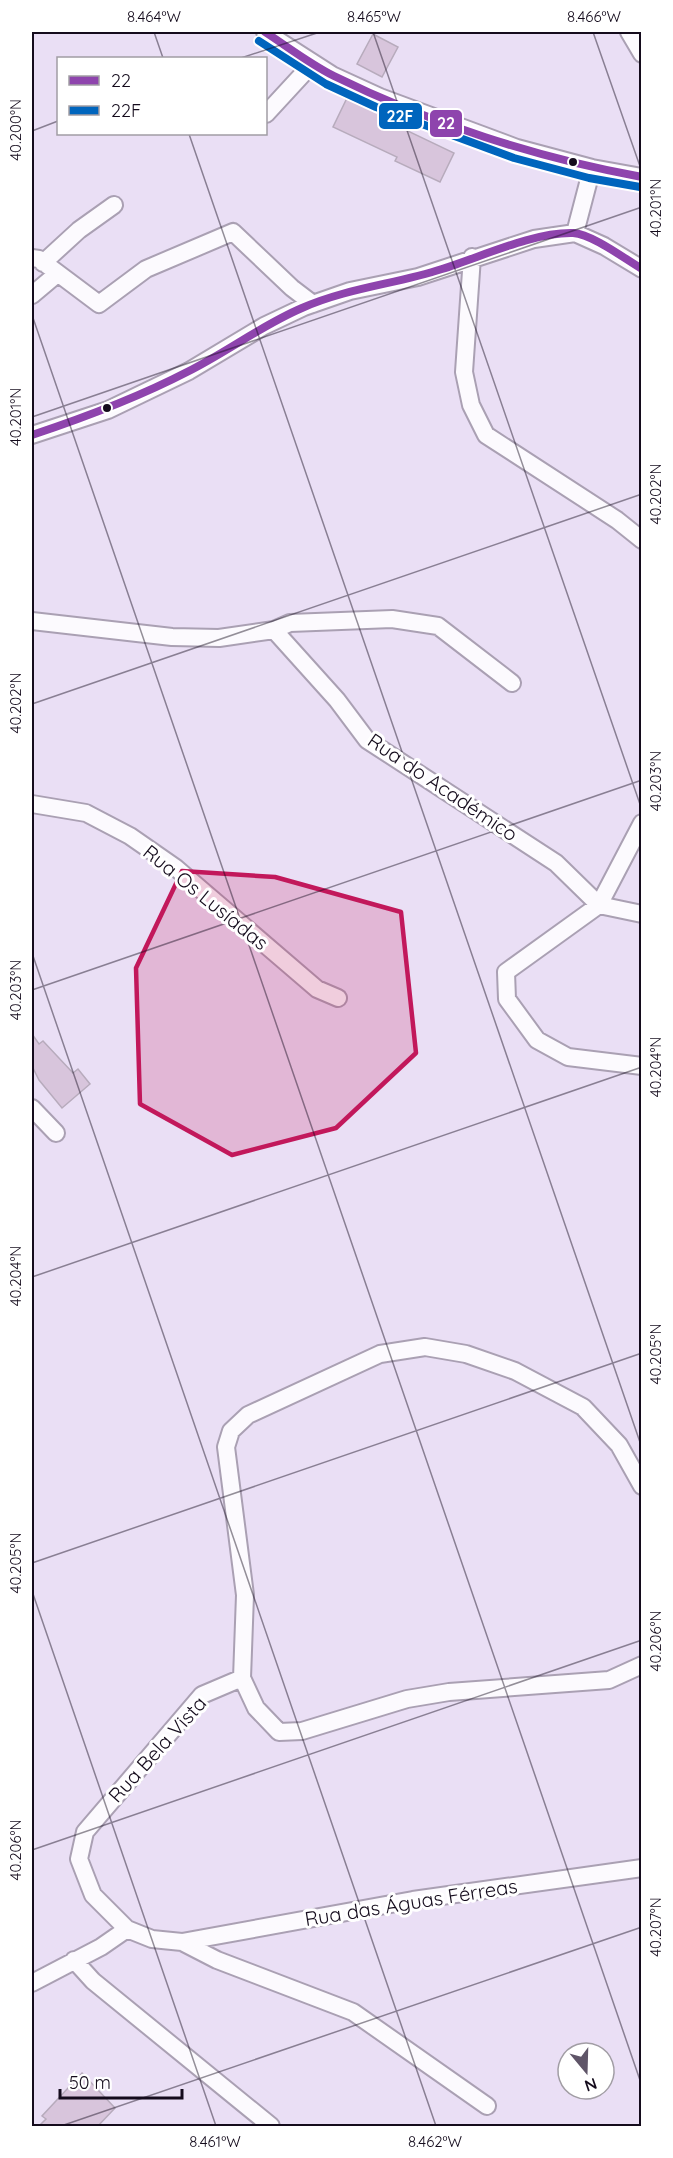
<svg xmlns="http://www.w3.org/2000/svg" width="673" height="2158" font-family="Quicksand,sans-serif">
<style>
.building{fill:#d8c5dc;stroke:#b7abbc;stroke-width:1.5}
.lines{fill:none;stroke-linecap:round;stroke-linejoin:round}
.minor-casing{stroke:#aaa0b3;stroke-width:20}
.minor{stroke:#fcfafe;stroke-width:16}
.bus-1-casing{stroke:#fff;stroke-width:12}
.bus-2-casing{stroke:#fff;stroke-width:12}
.bus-1{stroke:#8e44ad;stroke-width:8}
.bus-2{stroke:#0065bd;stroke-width:8}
.marked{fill:#c2185b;fill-opacity:0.2;stroke:#c2185b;stroke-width:4.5;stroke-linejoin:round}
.ticks{fill:none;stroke:#140b1c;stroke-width:1.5;stroke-opacity:0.45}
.bus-dot{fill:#140b1c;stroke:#fff;stroke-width:2}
.labels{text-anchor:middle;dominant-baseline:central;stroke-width:6;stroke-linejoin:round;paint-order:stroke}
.street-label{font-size:20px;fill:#140b1c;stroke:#fff}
.line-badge{stroke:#fff;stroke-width:2}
.badge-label{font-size:16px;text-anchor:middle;font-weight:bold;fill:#fff}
.neatline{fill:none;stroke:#140b1c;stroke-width:2}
.ticks-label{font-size:15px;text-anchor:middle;fill:#140b1c}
</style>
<rect width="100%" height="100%" fill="#eadff5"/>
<path class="building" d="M373 34 398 47 382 77 357 64Z
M347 98 393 119 391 123 454 153 440 182 395 161 397 157 333 127Z
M32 1034 39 1044 43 1041 73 1073 78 1069 90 1084 62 1108 39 1080 32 1066Z
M82 2073 115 2108 97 2127H38L46 2119 42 2116Z"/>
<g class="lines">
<g class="minor-casing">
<path id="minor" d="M265 32 332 75 380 97 517 148 592 168 642 177
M629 32 642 54
M266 114 313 63
M575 233 604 246 642 269
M575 233 592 168
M472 257 464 372 471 405 486 435 617 520 642 540
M32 258 39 259 99 304 146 269 233 232 292 288 313 304
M43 263 79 230 114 205
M32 295 57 274
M32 435 108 410 189 371 264 326 304 307 350 291 418 277 534 239 575 233
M32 621 172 637 219 638 274 630 290 623 392 619 438 626 512 683
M274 630 337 700 367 740 556 863 599 905
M32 804 86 813 130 836 176 868 317 989 338 998
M642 823 599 905 506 972 507 999 537 1040 568 1057 642 1066
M599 905 642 914
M32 1108 56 1133
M242 1678 256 1708 279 1732 302 1731 407 1699 449 1692 609 1680 642 1665
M182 1942 413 1900 642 1868
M74 1960 93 1981 271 2126
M32 1983 101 1947 127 1929
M487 2106 353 2012 217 1960 182 1942 152 1939 127 1929 93 1895 79 1859 85 1832 202 1695 242 1678 245 1595 226 1447 231 1431 248 1415 380 1354 425 1347 466 1354 515 1371 583 1407 619 1445 642 1486"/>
</g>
<use href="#minor" class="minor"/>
<g class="bus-1-casing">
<path id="bus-1" d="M265 32C288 47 310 64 334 76 429 123 538 158 642 177
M32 435C86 417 137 398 187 372 227 352 262 325 302 308 347 288 396 284 442 269 481 257 533 232 573 233 592 234 625 259 642 269"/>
</g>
<g class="bus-2-casing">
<path id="bus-2" d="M259 41 326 84 376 107 514 158 589 178 640 187"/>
</g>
<use href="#bus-1" class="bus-1"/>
<use href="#bus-2" class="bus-2"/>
</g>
<path class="marked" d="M182 871 275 877 401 912 416 1053 336 1128 232 1155 140 1104 136 968Z"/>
<path class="ticks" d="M154 32 163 58M373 32 642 810M593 32 642 172M241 58 320 32M32 131 58 121M189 134 642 1448M32 315 642 2086M32 417 642 207M32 704 642 494M32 953 436 2126M32 990 642 780M32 1277 642 1067M32 1563 642 1353M32 1591 216 2126M32 1850 642 1640M61 2126 642 1927"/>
<g class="bus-dot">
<circle cx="573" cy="162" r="5"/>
<circle cx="107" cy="408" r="5"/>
</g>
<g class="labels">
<g class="street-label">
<text transform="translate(443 787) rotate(34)">Rua do Académico</text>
<text transform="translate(206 897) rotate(39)">Rua Os Lusíadas</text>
<text transform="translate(157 1749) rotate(-48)">Rua Bela Vista</text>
<text transform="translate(411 1902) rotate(-9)">Rua das Águas Férreas</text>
</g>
</g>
<g class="line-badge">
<rect x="378" y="102" width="45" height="28" rx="6" fill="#0065bd"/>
<rect x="429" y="109" width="34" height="29" rx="6" fill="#8e44ad"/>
</g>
<g class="badge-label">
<text x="400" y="122">22F</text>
<text x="446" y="129">22</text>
</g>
<rect width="673" height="2158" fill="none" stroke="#ffffff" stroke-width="66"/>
<rect x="57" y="57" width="210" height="78" fill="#ffffff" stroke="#a19da4" stroke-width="1.5"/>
<rect x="69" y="76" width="30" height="9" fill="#8e44ad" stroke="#a19da4" stroke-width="1.5"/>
<text x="111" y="87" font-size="18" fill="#140b1c">22</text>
<rect x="69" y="106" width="30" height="9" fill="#0065bd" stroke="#a19da4" stroke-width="1.5"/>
<text x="111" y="117" font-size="18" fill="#140b1c">22F</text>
<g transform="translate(586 2071) rotate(161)"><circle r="28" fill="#ffffff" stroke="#a19da4" stroke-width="1.5"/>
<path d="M0-4.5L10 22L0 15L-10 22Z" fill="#5f5568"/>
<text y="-9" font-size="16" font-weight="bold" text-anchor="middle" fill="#140b1c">N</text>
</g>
<path d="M60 2089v9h122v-9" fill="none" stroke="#140b1c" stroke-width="3"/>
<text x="69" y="2089" font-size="18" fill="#140b1c" stroke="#ffffff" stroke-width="4.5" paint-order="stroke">50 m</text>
<rect x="33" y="33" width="607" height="2092" class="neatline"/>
<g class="ticks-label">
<text x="154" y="22">8.464°W</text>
<text x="374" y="22">8.465°W</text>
<text x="594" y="22">8.466°W</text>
<text transform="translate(16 130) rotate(-90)" y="5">40.200°N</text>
<text transform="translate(656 208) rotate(-90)" y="5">40.201°N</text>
<text transform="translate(16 417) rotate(-90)" y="5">40.201°N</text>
<text transform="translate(656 494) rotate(-90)" y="5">40.202°N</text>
<text transform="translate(16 703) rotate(-90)" y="5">40.202°N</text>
<text transform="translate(656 781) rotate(-90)" y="5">40.203°N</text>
<text transform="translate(16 990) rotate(-90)" y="5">40.203°N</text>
<text transform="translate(656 1067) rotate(-90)" y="5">40.204°N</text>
<text transform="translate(16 1276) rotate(-90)" y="5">40.204°N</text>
<text transform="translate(656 1354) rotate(-90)" y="5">40.205°N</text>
<text transform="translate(16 1563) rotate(-90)" y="5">40.205°N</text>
<text transform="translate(656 1641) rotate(-90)" y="5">40.206°N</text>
<text transform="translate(16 1850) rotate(-90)" y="5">40.206°N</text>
<text transform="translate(656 1927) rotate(-90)" y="5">40.207°N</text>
<text x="215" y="2147">8.461°W</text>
<text x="435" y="2147">8.462°W</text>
</g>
</svg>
